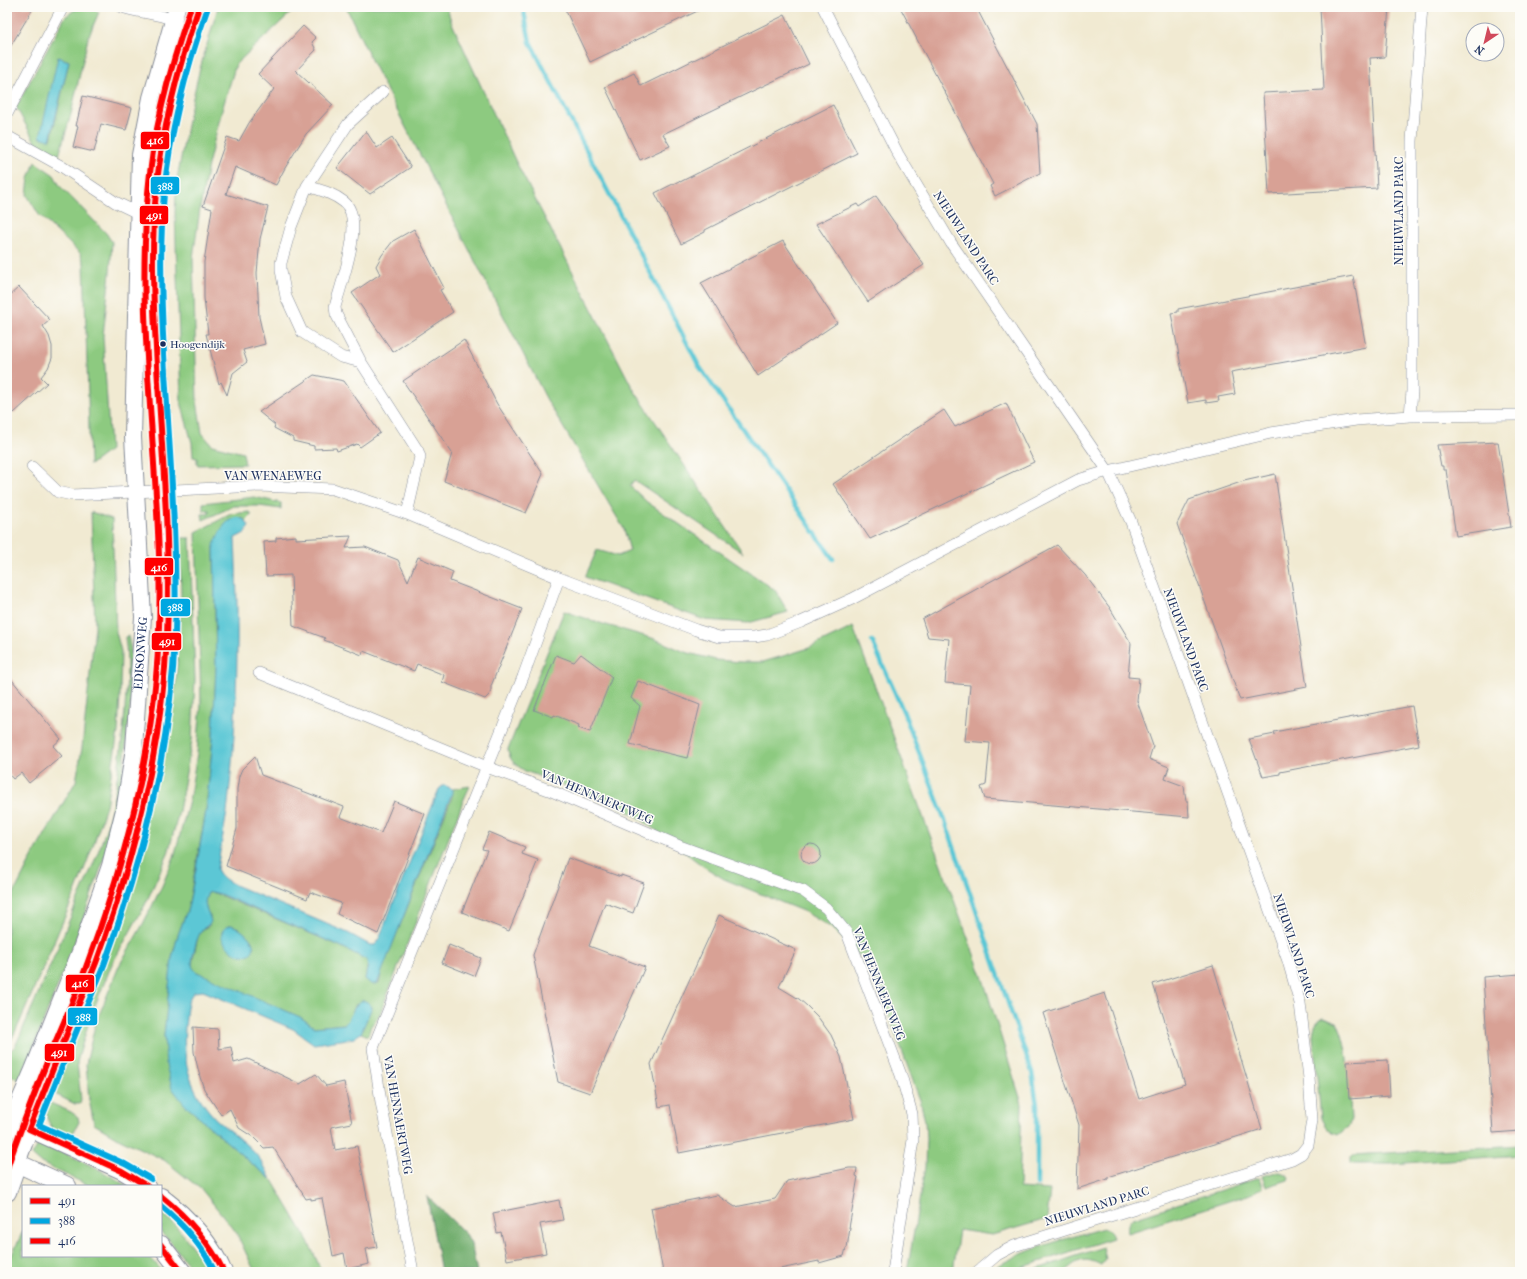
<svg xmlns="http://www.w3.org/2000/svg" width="1527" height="1279" font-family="'IM FELL French Canon',serif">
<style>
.green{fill:#8dca80;stroke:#547c6f;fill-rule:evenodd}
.forest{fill:#72ae6e;stroke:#466e66}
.water{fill:#5cc7d5;stroke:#3c7b9a}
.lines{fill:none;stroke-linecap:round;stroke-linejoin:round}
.stream{stroke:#5cc7d5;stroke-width:4.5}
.building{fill:#d8a195}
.street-casing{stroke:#868c98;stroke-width:12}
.secondary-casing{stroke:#868c98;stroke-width:18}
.primary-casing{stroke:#868c98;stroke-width:20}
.street{stroke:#fff;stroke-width:11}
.secondary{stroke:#fff;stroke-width:16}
.primary{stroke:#fff;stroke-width:18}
.bus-1-casing{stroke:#fdfcf7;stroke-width:9}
.bus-2-casing{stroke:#fdfcf7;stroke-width:9}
.bus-3-casing{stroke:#fdfcf7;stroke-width:9}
.bus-1{stroke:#f00;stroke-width:6}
.bus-2{stroke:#00a7e1;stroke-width:6}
.bus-3{stroke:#f00;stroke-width:6}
.bus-dot{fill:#1b2f5e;stroke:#fdfcf7;stroke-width:1.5}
.labels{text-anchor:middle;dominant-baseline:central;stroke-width:3;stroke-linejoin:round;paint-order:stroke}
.bus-label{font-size:11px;fill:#1b2f5e;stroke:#fdfcf7;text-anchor:start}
.street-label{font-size:12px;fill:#1b2f5e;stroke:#fdfcf7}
.line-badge{stroke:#fdfcf7;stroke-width:1.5}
.badge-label{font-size:11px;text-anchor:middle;font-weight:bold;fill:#fff}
</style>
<rect width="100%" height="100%" fill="#fdfcf7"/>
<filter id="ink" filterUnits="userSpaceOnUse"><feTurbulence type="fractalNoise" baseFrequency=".025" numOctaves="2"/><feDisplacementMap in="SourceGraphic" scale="8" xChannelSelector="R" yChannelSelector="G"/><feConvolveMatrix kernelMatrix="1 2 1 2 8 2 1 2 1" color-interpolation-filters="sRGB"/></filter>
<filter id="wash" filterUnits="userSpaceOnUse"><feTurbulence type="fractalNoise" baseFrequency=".012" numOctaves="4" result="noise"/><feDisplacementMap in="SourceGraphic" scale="16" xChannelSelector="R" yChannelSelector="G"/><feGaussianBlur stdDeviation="0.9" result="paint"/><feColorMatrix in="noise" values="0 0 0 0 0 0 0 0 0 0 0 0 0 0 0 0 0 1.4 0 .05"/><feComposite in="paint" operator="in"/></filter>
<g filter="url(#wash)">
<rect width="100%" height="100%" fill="#f1ead2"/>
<path class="green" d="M81 7H89L99 12 88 38 71 114 58 159 39 149 16 107 65 17 73 11ZM58 57 69 61 51 140Z
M218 7H297L236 64 222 110 208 165 200 209 193 258 197 401 202 433 212 445 243 453 245 464 197 465V458L193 457 192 443 181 402 175 212 177 179 189 115 199 72Z
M346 7H447L451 21 516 162 632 387 743 553 634 480 630 486 647 502 775 590 788 612 748 623 705 620 585 577 597 550 618 556 630 551 624 529 547 400 374 66Z
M35 162 54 175 60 186 106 233 112 242 110 273 103 336 110 450 90 465 84 263 80 253 39 215 27 195 29 178Z
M254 497 281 503V509L259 506H234L203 520 202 514H209V510H203V503Z
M91 512 112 519 116 632 121 651 120 695 118 732 106 806 93 846 75 893 19 1024 10 1042 7 1045V907L33 855 76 781 82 748 95 626Z
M249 512 252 514 246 521 242 518 214 545 216 666 213 738 206 811 188 908 178 935 172 958 164 1036 185 1105 252 1164 272 1180 308 1241 322 1272H255L236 1232 202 1190 164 1160 116 1137 94 1124 89 1100 86 1064 95 1025 119 966 143 924 162 886 174 857 189 801 197 753 201 704 196 532 231 514Z
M180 538H190L195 679 192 740 179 811 168 854 145 905 112 964 90 1018 77 1062 81 1100 80 1104H75L49 1091 153 781 171 720 176 681 181 599Z
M564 611 603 624 655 639 685 652 716 660 741 662H763L793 653 809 648 853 627 982 976 1022 1104 1019 1188 1050 1190 1047 1219 992 1235 959 1230 953 1272H907L925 1167 926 1139 925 1121 920 1100 893 1027 880 990 871 971 854 949 830 927 805 912 724 879 703 866 638 817 612 803 525 771C516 765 509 761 508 749Z
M128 636 131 650V698L125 756 119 800 103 862 73 947 20 1080 7 1074V1054L15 1046 19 1038C38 993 58 949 76 904 87 879 99 853 107 826 117 791 120 757 124 721 126 694 129 664 125 637Z
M470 786 464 799 379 1016 371 1026 368 1036 361 1033 371 1007 356 1004 349 1020 345 1024 314 1027 300 1017 207 978 197 972 193 969 192 964 198 936 203 929 209 926 210 916C205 908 203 902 208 893L212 892 340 946 367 960 368 962 365 979 379 983 382 970 452 797V789ZM231 925 239 928 252 941 227 927Z
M1323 1017 1337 1022C1350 1046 1349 1090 1351 1119L1349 1126 1338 1135C1329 1132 1325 1127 1321 1118L1313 1036C1314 1027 1315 1023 1323 1017Z
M46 1101 71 1112 78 1117 79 1122 70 1139C50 1131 45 1122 46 1101Z
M38 1145 54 1148 100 1170 128 1186H90L41 1163 32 1155Z
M1520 1145V1155L1391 1164H1354L1351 1163V1158L1353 1155Z
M1276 1172C1281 1172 1285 1173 1289 1177L1288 1180 1266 1187 1262 1176Z
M1259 1178 1262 1188 1257 1190 1254 1193 1128 1233C1127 1227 1128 1222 1133 1218Z
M161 1211 182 1233 211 1272H194L169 1240 161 1233Z
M1103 1228C1109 1230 1111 1232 1113 1238L1008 1272H989C1020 1249 1067 1239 1103 1228Z
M23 1231V1256H149L163 1272H7V1265Z
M1103 1247 1106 1259 1101 1265C1086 1257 1077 1259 1065 1272H1052L1050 1270 1048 1272H1029Z"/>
<path class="forest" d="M427 1196 466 1234 471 1243 477 1272H441Z"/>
<path class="water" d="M58 57 69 61 50 140 40 137Z
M238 517 245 520 249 526 245 533 235 538C239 629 238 722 227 812 224 831 220 850 217 869 221 878 228 881 237 886L348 933 370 945H375L378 941 439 789 444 785 452 789V793L377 984H371L365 979 368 966 367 960 340 946 220 894 212 892 208 893C201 906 209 910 211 922 208 926 204 927 202 930 197 936 192 956 192 964 192 967 194 970 197 972L300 1017 314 1027 345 1024C352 1017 358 988 372 1007L361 1033 354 1038 314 1044 293 1029 203 991 194 992C185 1001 187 1015 185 1027 182 1063 191 1093 216 1119 230 1132 247 1143 259 1158 264 1164 267 1172 271 1179L252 1164 185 1105 172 1088 166 1065 164 1036 172 958 178 935 188 908 196 869 206 811 213 738 216 666 214 545C219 534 224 519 238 517Z
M231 925C241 927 265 948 247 955 235 959 207 933 231 925Z"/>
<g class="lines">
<path class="stream" d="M523 7 530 42 699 366 833 559
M872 641 904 713 944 818 1032 1072 1037 1105V1185"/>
</g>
<g id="blocks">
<path class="building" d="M7 7H34L7 52Z
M564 7H706L590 62Z
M900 7H976L1037 124 1040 173 995 196 990 186 993 184Z
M1320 7H1389L1385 57 1370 58 1377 188 1269 194 1263 93 1324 90Z
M785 15 809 64 663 134 670 146 640 160 605 87 634 73 641 86Z
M303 26 316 38 312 42 316 50 296 71 333 105 306 134 285 168 276 185 235 167 226 194 268 207 260 239 257 273 259 317 265 344 243 350 247 362 233 373 227 395 221 382 219 384 206 334H208L204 298V262L212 209 203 206 227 137 239 141 249 123 274 89 258 74Z
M83 96 132 108 126 130 101 124 94 152 73 147 78 126H76Z
M833 105 857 153 705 230V232L681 244 655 193 679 181 680 182Z
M366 131 377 148 392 138 411 167 370 194 337 168Z
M876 196 924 265 868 302 816 224 857 204 859 207Z
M414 229 444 288 440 290 453 312 393 352 352 293 380 274 376 266 382 255 393 241Z
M783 241 837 323 758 376 701 283Z
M1353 276 1366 347 1231 372 1235 394 1218 397 1219 401 1206 403V400L1188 403 1171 313 1178 312V309Z
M19 287 50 320 43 326 49 336 52 346V358L48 368 41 377 47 383 14 413 7 405V298Z
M464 340 497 404 543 474 526 513 444 481 452 453 403 381Z
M314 375 344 381 380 433 360 447 357 444 337 451 336 448 314 449V446L293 441V438L274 428 275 425 259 412Z
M1006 403 1034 462 870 539 833 484 944 410 955 427Z
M1498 442 1511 527 1456 536 1446 470H1443V466H1441L1437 445Z
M1275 474 1307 687 1240 700 1177 524 1189 500 1244 481Z
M296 536V539L351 536 346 548 365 547 398 560 408 581 418 557 453 572 450 581 522 609 491 686V691L489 695 485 699 442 682 444 675 417 664 414 671 363 651 362 655 324 640 325 638 293 626 291 575 266 576 264 542 276 541V538Z
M1057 545 1085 575 1110 608 1131 643 1128 677 1139 678 1137 701 1153 746 1149 759 1169 767 1165 779 1184 786 1186 801H1188L1189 817 985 799 981 787 986 785 990 743 965 741 970 685 945 683 949 639 928 637 922 619Z
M581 654 612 677 590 732 578 728 579 725 554 715 553 717 534 710 556 655 574 662Z
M7 674 61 739 53 746 62 756 29 783 21 773 13 779 7 772Z
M638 681 700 705 687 758 630 744 640 706 631 698Z
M1412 706 1419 745 1280 772V774L1263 777 1249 739 1275 734 1274 732Z
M255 756 261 775 344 807 340 817 381 833 394 801 425 814 378 934 337 914 341 903 310 892 307 899 226 866 237 829V789L239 776 242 769Z
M489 832 525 847 522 854 538 860 509 931 462 912 487 850 482 849Z
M801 854a10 10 0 1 1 20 0a10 10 0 1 1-20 0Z
M568 858 621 877V875L644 883 633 913 605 903 589 946 645 967 590 1093 558 1082 533 955Z
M719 915 796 950 779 987 799 999 807 1006 818 1017 831 1035 841 1057 854 1119 679 1153 670 1105 659 1107 651 1064Z
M449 945 481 958 474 976 442 963Z
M1213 965 1262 1129 1108 1177V1179L1077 1189 1079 1125 1043 1013 1105 993 1139 1099 1185 1084 1153 984Z
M1520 974V1131L1493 1133 1483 977Z
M193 1027 218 1029 219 1049 231 1047 234 1063 248 1059 300 1084 316 1074 326 1086 344 1082 352 1123 331 1127 335 1150 357 1146 377 1247 366 1249 369 1264 347 1269 344 1253 333 1256 322 1198 311 1200V1198L306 1199 273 1147 264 1148 253 1137 239 1128 230 1109 221 1115 204 1089 200 1077 194 1052Z
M1388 1060 1390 1096 1349 1099 1347 1062Z
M849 1168H857L856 1176 858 1177 849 1228H850L847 1248H846L844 1256 819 1263V1261L765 1272H663L651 1208 717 1195 735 1207 775 1199 787 1181Z
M559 1200 563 1220 540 1224 546 1253 507 1260 501 1232 497 1233 493 1213Z"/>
</g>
</g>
<g filter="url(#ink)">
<use href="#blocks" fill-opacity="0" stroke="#868c98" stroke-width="1"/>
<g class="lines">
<g class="street-casing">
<path id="street" d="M122 7C137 13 159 13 172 20 178 23 183 31 188 35
M823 7 898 154 951 243 1108 471 1131 522 1288 961 1300 1003 1309 1078 1312 1120 1308 1145 1301 1154 1292 1159 1014 1246 997 1255 977 1272
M7 114 63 7
M7 136 61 166 115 202 144 216
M307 186 348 124 383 92
M361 362 341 357 302 332 286 297 281 270V263L291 227 307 186C320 190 333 193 344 202 366 220 341 283 335 307L336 314 361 362 418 451 420 457 407 514
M1410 416 1520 415
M32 467 58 492 72 495 258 486 333 489 407 514 559 578 696 630 719 637H754L767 635 801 622 852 599 1078 480 1108 471 1271 433 1356 420 1410 416 1412 391V141L1422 7
M259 673 487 767 549 790 682 847 803 891 826 908 847 933 901 1075 912 1114 913 1140 893 1272
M413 1272 381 1102 373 1048 523 677 559 578"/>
</g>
<g class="secondary-casing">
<g id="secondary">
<path id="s1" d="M7 1130 33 1070 80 952 110 866 125 806 134 748 143 617 133 437 140 155 151 98 177 7"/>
<path d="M20 1133 29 1129 122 1171 147 1186"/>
<path d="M7 1146 17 1163"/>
<path d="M17 1163C34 1116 53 1070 71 1024 80 1002 90 980 98 957 135 852 160 750 167 638 168 621 167 603 167 585 167 464 149 343 154 222 156 152 175 73 199 7"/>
<path d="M161 1196C187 1216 211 1242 224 1272"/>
</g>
</g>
<g class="primary-casing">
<path id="primary" d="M7 1192 17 1163 67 1186
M161 1245 182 1272"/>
</g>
<use href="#street" class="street"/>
<use href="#secondary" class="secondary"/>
<use href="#primary" class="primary"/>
<g class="bus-1-casing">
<path id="bus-1" d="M147 1186 122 1171 29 1129C44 1091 59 1054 74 1016 81 998 89 981 96 963 134 859 162 748 167 637 171 540 161 444 156 348 153 296 151 244 156 192 162 129 178 67 199 7
M161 1196C187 1217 209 1241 224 1272
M161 1245 182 1272"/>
</g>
<g class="bus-2-casing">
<path id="bus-2" d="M151 1179 125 1164 39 1125C53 1089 67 1054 82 1018 89 1000 97 983 104 965 142 860 171 747 175 635 178 541 169 448 164 354 161 301 159 247 164 194 170 131 186 69 207 10
M161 1206C183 1224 202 1246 215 1272"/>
</g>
<g class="bus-3-casing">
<path id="bus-3" d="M7 1168C19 1134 32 1100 45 1067 60 1030 77 994 90 956 123 867 147 773 156 677 171 516 133 354 148 193 153 129 170 67 191 7"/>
</g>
<use href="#bus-1" class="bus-1"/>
<use href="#bus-2" class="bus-2"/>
<use href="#bus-3" class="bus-3"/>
</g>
</g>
<circle class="bus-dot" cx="163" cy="344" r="3.5"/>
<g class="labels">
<g class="bus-label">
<text x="170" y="344">Hoogendijk</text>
</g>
<g class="street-label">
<text transform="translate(1399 211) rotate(-90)">NIEUWLAND PARC</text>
<text transform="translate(966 238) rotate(57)">NIEUWLAND PARC</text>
<text x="273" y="476">VAN WENAEWEG</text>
<text transform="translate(1186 640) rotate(70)">NIEUWLAND PARC</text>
<text stroke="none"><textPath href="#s1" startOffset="499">EDISONWEG</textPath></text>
<text transform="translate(597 797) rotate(23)">VAN HENNAERTWEG</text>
<text transform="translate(1294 946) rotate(72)">NIEUWLAND PARC</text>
<text transform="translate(879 984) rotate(68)">VAN HENNAERTWEG</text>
<text transform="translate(398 1115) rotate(80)">VAN HENNAERTWEG</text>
<text transform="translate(1097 1206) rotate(-17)">NIEUWLAND PARC</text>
</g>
</g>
<g class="line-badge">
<rect x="140" y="131" width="30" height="19" rx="4" fill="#f00"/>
<rect x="150" y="176" width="30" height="19" rx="4" fill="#00a7e1"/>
<rect x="139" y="205" width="30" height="20" rx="4" fill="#f00"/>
<rect x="144" y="557" width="30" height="19" rx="4" fill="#f00"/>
<rect x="160" y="598" width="31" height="19" rx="4" fill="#00a7e1"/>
<rect x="151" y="632" width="31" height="19" rx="4" fill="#f00"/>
<rect x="65" y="974" width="30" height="19" rx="4" fill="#f00"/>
<rect x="67" y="1007" width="31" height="19" rx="4" fill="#00a7e1"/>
<rect x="44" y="1043" width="31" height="19" rx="4" fill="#f00"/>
</g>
<g class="badge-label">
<text x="155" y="144">416</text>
<text x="165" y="190">388</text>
<text x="154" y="219">491</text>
<text x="159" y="571">416</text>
<text x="175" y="611">388</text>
<text x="167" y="645">491</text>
<text x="80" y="987">416</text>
<text x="83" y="1021">388</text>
<text x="59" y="1056">491</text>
</g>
<rect width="1527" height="1279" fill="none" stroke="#fdfcf7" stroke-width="24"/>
<rect x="22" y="1185" width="140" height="72" fill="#fdfcf7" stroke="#a3aaba"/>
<rect x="30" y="1198" width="20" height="6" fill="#ff0000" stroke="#a3aaba"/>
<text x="58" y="1205" font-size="12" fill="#1b2f5e">491</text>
<rect x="30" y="1218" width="20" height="6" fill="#00a7e1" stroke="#a3aaba"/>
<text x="58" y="1225" font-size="12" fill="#1b2f5e">388</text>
<rect x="30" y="1238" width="20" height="6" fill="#ff0000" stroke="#a3aaba"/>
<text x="58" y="1245" font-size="12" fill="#1b2f5e">416</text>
<g transform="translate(1485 42) rotate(215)"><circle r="19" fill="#fdfcf7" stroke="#a3aaba"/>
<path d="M0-3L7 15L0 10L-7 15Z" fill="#d1495b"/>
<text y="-6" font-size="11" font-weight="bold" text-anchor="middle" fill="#1b2f5e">N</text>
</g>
</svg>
